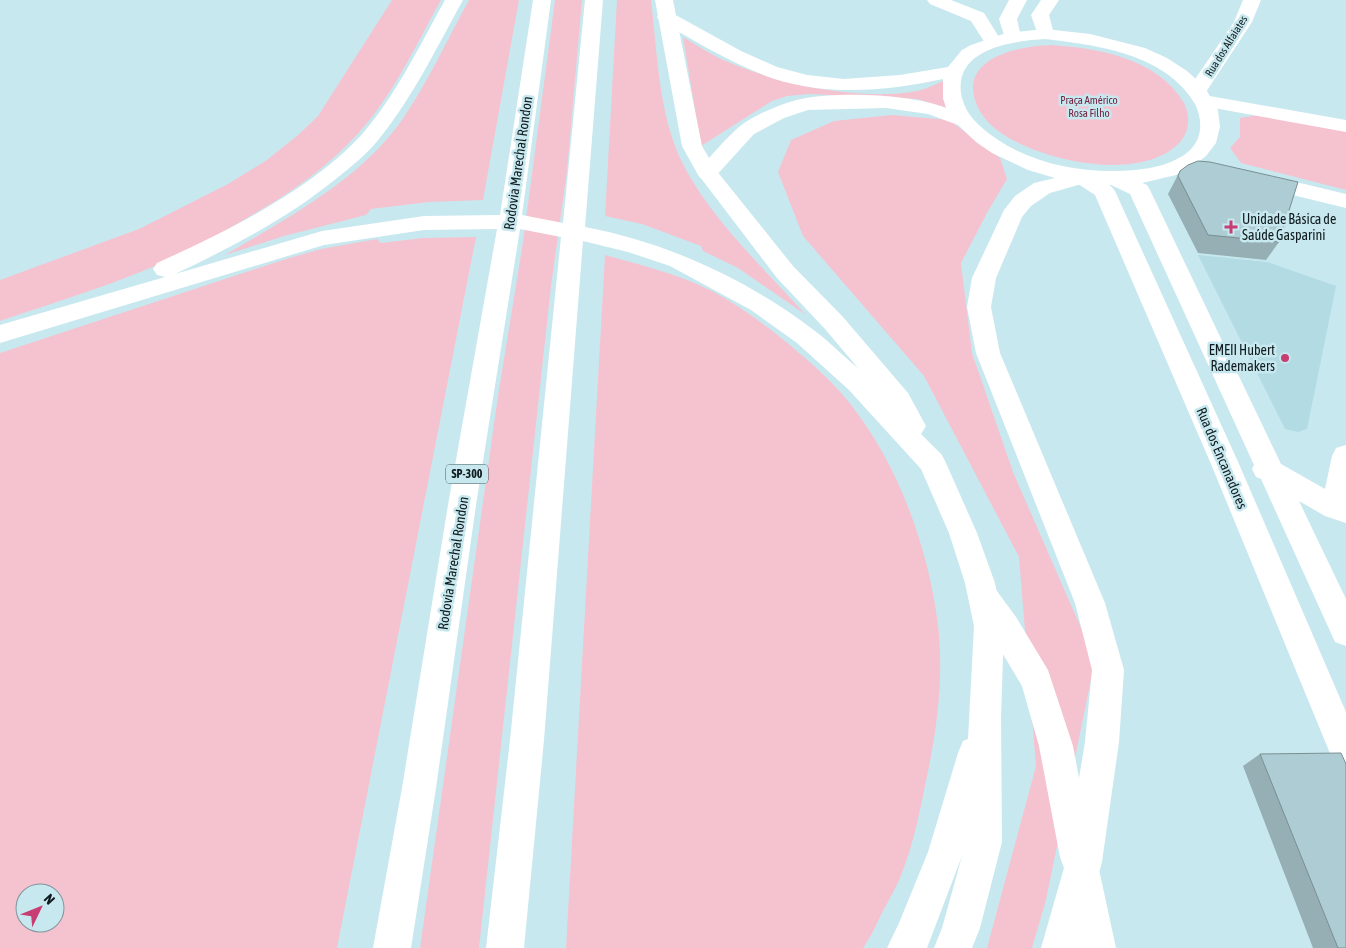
<svg xmlns="http://www.w3.org/2000/svg" width="1346" height="948" font-family="'Asap Condensed',sans-serif">
<style>
.built{fill:#b2dbe4}
.green{fill:#f5c3d0;fill-rule:evenodd}
.lines{fill:none;stroke-linecap:round;stroke-linejoin:round}
.minor{fill:#fff;fill-rule:evenodd}
.secondary{fill:#fff;fill-rule:evenodd}
.motorway{fill:#fff;fill-rule:evenodd}
.wall{fill:#95afb5}
.building{fill:#adccd3;stroke:#798f94}
.poi-dot{fill:#c83d72;stroke:#c8e8ef;stroke-width:2}
.labels{text-anchor:middle;dominant-baseline:central;stroke-width:5;stroke-linejoin:round;paint-order:stroke}
.far-street-label{font-size:11px;fill:#0f1b1e;stroke:#c8e8ef}
.far-park-label{font-size:11px;fill:#712240;stroke:#c8e8ef}
.shield{fill:#c8e8ef;stroke:#46585d;stroke-width:1}
.shield-label{font-size:12px;font-weight:bold;fill:#0f1b1e}
.street-label{font-size:14px;fill:#0f1b1e;stroke:#c8e8ef}
.poi-label{font-size:14px;fill:#0f1b1e;stroke:#c8e8ef;text-anchor:start}
</style>
<rect width="100%" height="100%" fill="#c8e8ef"/>
<path class="built" d="M1198 255 1267 262 1336 286 1307 429 1298 432 1285 429Z"/>
<path class="green" d="M392 0H441C418 41 397 87 367 123 335 162 294 191 252 215 226 230 201 245 175 257 119 283 59 301 0 321V280L139 229 228 184 267 160 298 135 318 116Z
M469 0H519L483 200 429 202 371 209 366 215 284 236 225 255C286 219 361 179 402 120 428 82 447 40 469 0Z
M555 0H582L567 171 551 286 479 948H420L498 396 523 242Z
M617 0H651C657 49 658 104 677 151 702 211 763 267 806 315L738 268 703 251 701 246 642 224 605 216Z
M683 37C695 44 707 52 719 58 773 83 858 102 917 91 927 89 936 84 945 80L950 109 917 99 810 94 787 96 772 101 701 146Z
M1051 45C1097 48 1158 58 1184 103 1190 115 1190 130 1181 141 1142 186 1028 160 991 125 983 117 976 107 974 96 965 56 1022 46 1051 45Z
M1269 113 1346 131V190L1241 163 1230 148 1240 137V118Z
M892 115 949 120 1000 158 1007 179 988 211 961 263 972 353 1013 472 1095 660 1046 900 1032 948H987L1036 766 1019 557 924 376 803 236 778 172 791 140 834 121Z
M476 237 337 948H0V353L286 259 321 249 377 239 381 243 423 238ZM25 893H55V923H25Z
M605 255C641 265 678 274 712 291 740 306 767 326 791 346 811 363 831 380 848 401 898 463 928 546 938 625 944 677 937 731 926 781 920 811 914 842 903 870 898 885 889 899 882 913 876 925 871 937 863 948H566Z"/>
<g class="lines">
<path class="minor" d="M927 0H951L984 13 1002 42 999 46 993 47 987 46 971 21 930 4Z
M1009 0H1027L1017 19 1021 37 1018 41 1012 42 1006 41 999 19Z
M1041 0H1059L1049 15 1054 34 1051 38 1045 39 1039 38 1031 15Z
M1243 0H1261L1252 22 1204 95 1197 97 1190 95 1187 91 1234 22Z
M1204 95 1346 120V132L1197 105 1194 101 1197 97Z
M1082 170C1093 173 1108 181 1115 191L1239 464 1346 712V768L1334 763 1211 464 1095 195 1075 182 1071 177 1075 172Z
M1116 172 1147 185 1150 190 1281 464 1325 489 1332 456 1336 448 1346 445V523L1325 516 1299 501 1346 599V646L1335 642 1261 479 1256 477 1252 469 1254 465 1130 194 1109 184 1105 179 1109 174Z
M1259 173 1346 194V208L1252 185 1248 180 1252 175Z
M1082 856 1095 861 1100 874 1116 948H1078L1064 874 1069 861Z"/>
<path class="secondary" d="M666 12 672 13 741 51 777 67 807 75 844 79 900 75 948 67 962 50 971 45 1006 33 1045 29 1090 34 1145 48 1167 58 1187 71 1204 86 1218 110 1220 127 1216 143 1206 156 1192 167 1176 175 1142 183 1114 185 1085 183 1050 193 1031 206 1022 217 996 278 991 307 1000 353 1105 603 1124 670 1119 742 1102 862 1079 948H1041L1064 868 1060 857 1039 746 1022 686 968 596 972 587 983 583 994 587 1016 617 1048 670 1073 746 1079 778 1085 742 1092 670 1075 603 976 353 967 307 972 278 1004 210 1015 196 1034 183 1055 178 1028 170 992 153 976 142 958 125 928 114 886 108 808 110 784 118 754 134 714 178 707 179 700 178 697 173 700 168C712 155 725 139 739 127 753 115 787 101 806 98 845 92 910 94 946 108L943 98V79C883 92 819 97 761 74 726 60 693 40 660 21L657 17 660 13ZM1045 39C1097 45 1166 54 1195 104 1201 116 1203 132 1195 144 1183 162 1155 168 1135 170 1081 175 1020 163 979 125 970 117 963 106 961 93 955 48 1013 41 1045 39Z"/>
<path class="motorway" d="M445 0H463C437 47 413 97 379 139 367 154 352 166 337 178 288 218 232 247 175 274L322 231 424 216 500 215 533 0H551L522 215 563 223 585 0H603L585 227C666 242 749 280 815 331 830 342 843 356 858 368L825 329 777 278 697 173 682 146 655 0H673L702 146 716 170 793 266 843 317 908 393 926 426 921 434 942 455 946 463 977 533 995 583 1004 626 1001 718 1002 842 980 928 972 948H934L942 928 962 856 927 948H887L899 923 928 852 958 753 963 741 968 739 974 626 965 583 949 533 921 469 849 390 797 343 751 310 670 266 628 252 583 241 544 740 524 948H486L510 740 561 237 520 229 476 505 436 788 411 948H373L402 788 448 505 497 229 424 230 324 245 0 343V325L165 277 157 275 153 269 157 263C224 233 315 188 364 132 397 93 420 45 445 0Z"/>
</g>
<path class="wall" d="M1180 171 1279 242 1266 260 1198 253 1168 194Z
M1260 754 1346 948H1313L1243 766Z"/>
<path class="building" d="M1198 161 1210 162 1298 182 1279 242 1208 235 1178 176 1180 171 1188 165Z
M1341 753 1346 764V948H1338L1260 754Z"/>
<g class="poi-dot">
<path d="M1228.5 219.5h5v5h5v5h-5v5h-5v-5h-5v-5h5z"/>
<circle cx="1285" cy="358" r="5"/>
</g>
<g class="labels">
<g class="far-street-label">
<text transform="translate(1226 46) rotate(-58)">Rua dos Alfaiates</text>
</g>
<g class="far-park-label">
<text x="1089" y="100">Praça Américo<tspan x="1089" dy="13">Rosa Filho</tspan></text>
</g>
<rect class="shield" x="446" y="464.5" width="42" height="19" rx="4"/>
<g class="shield-label">
<text x="467" y="474">SP-300</text>
</g>
<g class="street-label">
<text transform="translate(518 163) rotate(-82)">Rodovia Marechal Rondon</text>
<text transform="translate(1222 458) rotate(67)">Rua dos Encanadores</text>
<text transform="translate(453 563) rotate(-81)">Rodovia Marechal Rondon</text>
</g>
<g class="poi-label">
<text x="1242" y="219">Unidade Básica de<tspan x="1242" dy="16">Saúde Gasparini</tspan></text>
<text x="1275" y="350" text-anchor="end">EMEII Hubert<tspan x="1275" dy="16">Rademakers</tspan></text>
</g>
</g>
<g transform="translate(40 908) rotate(47)"><circle r="24" fill="#c8e8ef" stroke="#7e969b"/>
<path d="M0-4L9 19L0 12L-9 19Z" fill="#c83d72"/>
<text y="-8" font-size="14" font-weight="bold" text-anchor="middle" fill="#0f1b1e">N</text>
</g>
</svg>
